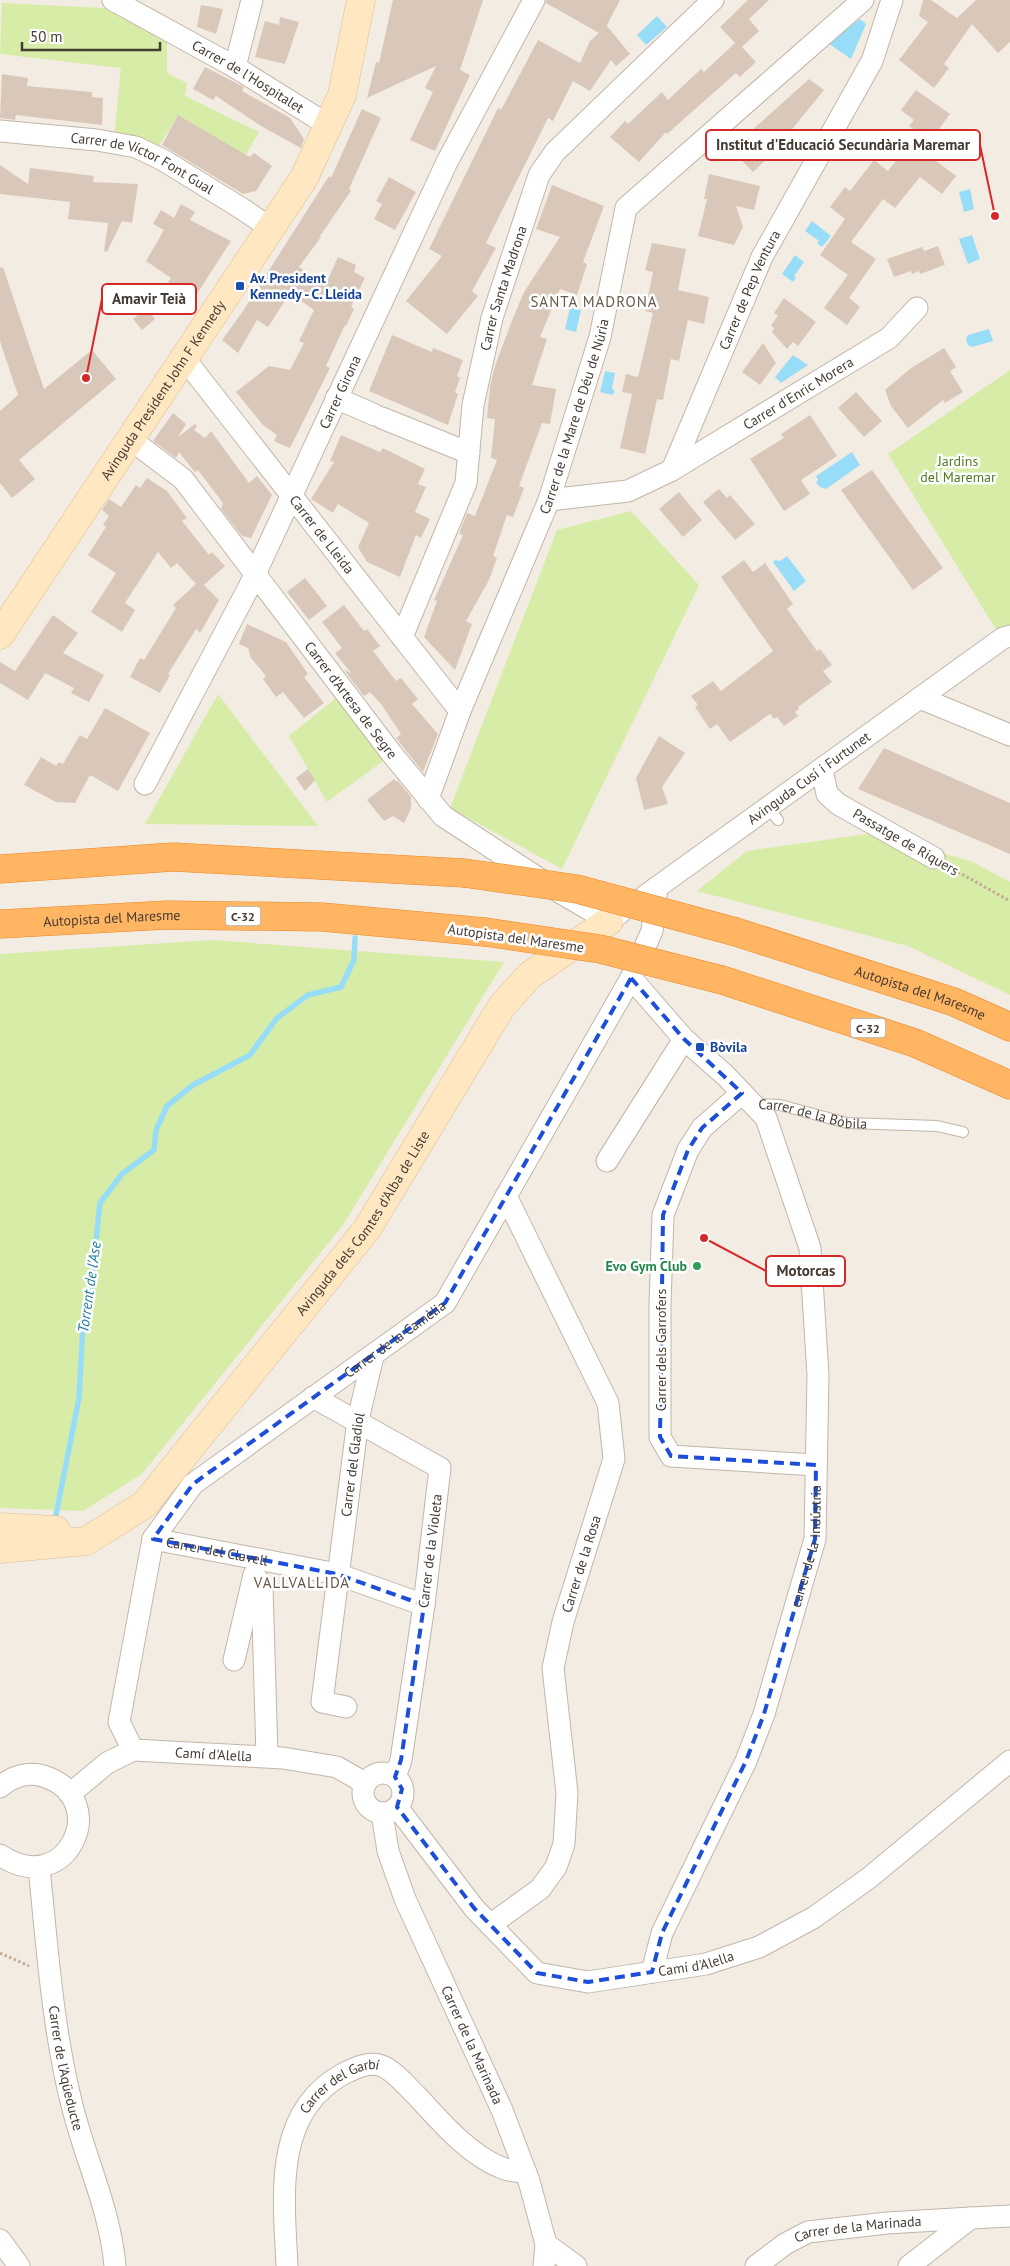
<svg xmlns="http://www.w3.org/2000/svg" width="1010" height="2266" font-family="'PT Sans',sans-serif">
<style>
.green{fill:#d7eca7}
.water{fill:#98ddf7}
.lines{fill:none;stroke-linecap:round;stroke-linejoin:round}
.stream{stroke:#98ddf7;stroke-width:5.5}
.building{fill:#d9c8ba}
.lane-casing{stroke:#c2b5a8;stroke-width:12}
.street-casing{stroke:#c2b5a8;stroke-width:23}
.secondary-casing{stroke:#dabd90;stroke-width:29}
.highway-casing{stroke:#eb8625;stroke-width:29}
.path{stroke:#c2ac95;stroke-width:3;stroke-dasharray:2.5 2.5;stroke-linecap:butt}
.lane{stroke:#fff;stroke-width:10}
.street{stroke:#fff;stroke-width:21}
.secondary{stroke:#ffe7c1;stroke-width:28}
.highway{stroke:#ffb562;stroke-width:28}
.highway-bridge-casing{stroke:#eb8625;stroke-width:29;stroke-linecap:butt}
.highway-bridge{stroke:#ffb562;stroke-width:28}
.marked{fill:none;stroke:#1d4ed8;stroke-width:4;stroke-dasharray:10 6;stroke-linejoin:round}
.transit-dot{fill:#1a4fb4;stroke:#fff;stroke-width:2}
.leisure-dot{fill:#2e9e5b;stroke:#fff;stroke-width:2}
.labels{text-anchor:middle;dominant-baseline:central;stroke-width:5;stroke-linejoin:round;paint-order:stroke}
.shield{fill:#fff;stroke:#7d7670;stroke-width:1}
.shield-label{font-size:12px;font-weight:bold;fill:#453b33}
.street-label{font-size:14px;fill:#453b33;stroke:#fff}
.transit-label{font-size:14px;font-weight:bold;fill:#164399;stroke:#fff;text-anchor:start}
.park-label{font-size:14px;fill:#507c21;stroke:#fff}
.leisure-label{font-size:14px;font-weight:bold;fill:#27864d;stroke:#fff;text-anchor:end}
.neighbourhood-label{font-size:15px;letter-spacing:1px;fill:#695849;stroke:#fff}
.water-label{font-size:15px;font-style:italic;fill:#207da1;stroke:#fff}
.leader{fill:none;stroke:#d62828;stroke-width:2}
.callout-dot{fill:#d62828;stroke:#fff;stroke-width:2}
.callout{fill:#fff;stroke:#d62828;stroke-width:2}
.callout-label{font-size:15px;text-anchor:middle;font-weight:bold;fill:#453b33}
</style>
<rect width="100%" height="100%" fill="#f3ece3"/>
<path class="green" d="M2 3 104 8 167 41V73L187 83 185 96 259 132 246 155 178 115 157 149 114 138 121 68 0 54Z
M1010 370V627L997 631 888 454Z
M631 511 699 585 562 869 450 808 557 530Z
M218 694 318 826 145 824Z
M336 698 383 761 327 802 289 736Z
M873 833 973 862 1010 882V995L908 946 697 891 747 851Z
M212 940 504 962 343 1225 142 1474 83 1511 0 1508V954Z"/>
<path class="water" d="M657 16 667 27 646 45 637 35Z
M860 19 866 24 851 59 828 43Z
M970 189 974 209 964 212 959 192Z
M812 221 831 236 822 247 817 243 819 241 805 231Z
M972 235 980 259 968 264 959 239Z
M795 255 804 262 794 276 796 278 793 282 782 274Z
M570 308 581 310 576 332 565 329Z
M989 329 993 341 972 347 968 345 966 339 968 335Z
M793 355 808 365 781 383 775 377Z
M605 371 615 373 612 388 615 392 612 395 600 392Z
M852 452 860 465 826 489 820 487 816 483 818 480 816 476Z
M787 556 806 581 794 591 773 562 775 560 780 561Z"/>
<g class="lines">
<path class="stream" d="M55 1520 79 1398 84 1307 90 1298 100 1203 122 1174 154 1150 156 1130 167 1106 193 1085 250 1055 277 1018 308 995 341 987 354 960 355 938"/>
</g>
<path class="building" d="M393 0H483L460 70 470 75 435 151 410 140 433 92 425 88 436 66 367 98 376 62 379 63Z
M546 0H620L606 27 607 26 630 54 616 66 611 60 590 91 573 81 553 121 548 118 486 243 496 248 472 291 478 296 447 334 406 301 442 256 429 249 498 108 501 110 538 40 580 63 590 41 599 33 546 3Z
M748 0H769L749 19 759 31 742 47 756 62 740 77 736 73 667 134 666 132 639 162 610 137 625 121 628 124 662 92 668 100 701 69 704 72 735 43 720 27Z
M923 0H931L957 18 976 0H1010V42L998 53 972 24 944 64 949 68 934 88 899 60 928 22 919 16Z
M201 5 223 9 216 34 197 27Z
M280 17 299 22 285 64 255 57 265 21 279 25Z
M205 67 244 87 242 91 290 118 304 139 301 148 261 126 216 96 213 100 193 89Z
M2 74 28 78 27 86 92 92V97L103 98 102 125 16 115 15 120 0 118Z
M809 79 824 90 789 133 792 135 753 172 731 149Z
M916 90 950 114 923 151 956 176 942 194 920 177 895 208 883 199 851 242 876 259 849 298 860 307 847 325 824 308 848 275 820 255 845 219 830 207 845 187 850 191 874 160 888 171 918 132 909 126 914 120 901 110Z
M362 109 381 118 349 189 351 191 320 236 321 237 299 267 325 286 338 257 356 265 354 272 365 278 351 307 354 309 346 326 345 325 326 366 330 368 290 448 274 441 277 435 263 425 236 392 269 366 290 370 304 343 299 341 314 310 290 293 268 327 257 320 238 353 222 340 243 311 329 176 331 178Z
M178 115 250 157 254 153 272 166 256 191 243 194 162 145Z
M0 165 28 184 30 168 94 176 93 182 138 184 132 223 122 221 107 252 104 251 108 223 68 219 70 202 0 194Z
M709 174 760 186 754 210 736 206 743 227 734 245 698 236 707 199H704Z
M389 177 416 192 395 230 374 219 382 204 376 201Z
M552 185 604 206 583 262 587 264 577 295 560 289 540 337 547 339 532 385 556 389 550 424 542 423 519 486 524 488 513 517 507 515 493 556 497 558 489 580 466 621 472 624 455 670 424 637 437 601 434 600 463 535 459 534 461 528 467 513 475 516 497 460 491 458 495 419 487 418 490 386 495 366 513 318 524 292 560 237 536 229Z
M181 204 195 212 190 220 231 241 195 297 168 282 171 278 146 261 164 230 153 224 161 210 174 218Z
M652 243 686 249 678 290 709 297 704 324 688 320 679 361 671 359 663 400 657 399 645 454 620 448 632 394 622 392 626 374 638 377 653 313 645 311 653 272 645 270Z
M938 246 945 265 920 274 919 271 912 274 911 271 894 277 887 259 922 247 924 251Z
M3 267 44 389 92 350 116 379 19 460 35 479 12 498 0 483V411L18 395 0 341V268Z
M784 298 816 322 798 346 793 342 787 349 772 332 774 328 771 325 778 316 774 313Z
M146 308 155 319 142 330 133 319Z
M392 335 432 352 433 348 463 360 457 376 460 378 455 392 458 394 448 425 369 391Z
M763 343 776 363 760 385 742 372Z
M944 348 956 367 950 371 963 392 945 403 943 400 908 428 891 406 885 390 911 368Z
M856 392 882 421 864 437 838 408Z
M173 413 186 424 178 437 195 424 197 426 194 430 205 438 211 431 249 483 257 476 272 495 251 538 242 536 221 509 223 503 198 470 195 472 179 452 176 458 153 441Z
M810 415 837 456 801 480 810 494 784 511 750 459 784 438 781 434Z
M341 435 380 452 383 448 425 469 418 484 426 487 415 512 430 519 421 538 416 535 400 577 367 562 358 547 369 523 338 504 333 513 311 499 334 462 330 461Z
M872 470 943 568 913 590 841 490Z
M147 478 167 491 187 518 182 521 209 555 212 552 225 566 204 585 219 600 200 633 196 629 168 674 170 675 160 693 130 677 140 658 144 660 176 608 173 605 196 584 177 563 171 568 158 552 125 603 135 610 122 632 91 612 116 573 88 555 106 527 103 525 109 516 102 510 109 499 121 507 136 485 140 488Z
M719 489 727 498 730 495 755 524 735 540 703 502Z
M679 492 702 520 683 537 659 509Z
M744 560 753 572 765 563 793 604 787 609 817 651 820 649 832 665 823 671 832 682 798 707 799 709 795 712 798 716 784 726 777 717 774 719 770 714 730 742 717 724 710 729 695 707 698 705 691 696 713 681 721 691 773 651 721 577Z
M305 578 327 606 309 620 287 592Z
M344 605 364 631 367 629 380 646 373 651 396 681 401 678 418 699 412 704 438 734 423 772 396 738 401 734 381 704 370 692 364 696 344 670 351 673 335 653 342 648 322 622Z
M53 615 78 633 63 653 104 675 89 702 71 693 74 688 45 673 28 700 0 683V662L15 671Z
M247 624 286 642 308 674 304 677 324 703 304 718 283 692 276 697 263 679 266 676 251 658 248 648 239 644Z
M105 708 150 733 118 791 90 775 75 803 56 802 24 785 41 757 56 766 59 762 63 764 80 735 87 739Z
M659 736 685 753 662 787 668 804 644 810 636 778Z
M884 748 1010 803V854L858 789Z
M308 769 315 780 305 791 296 778Z
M394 779 396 782 397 780 411 797V808L404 823 393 816 384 821 367 800Z"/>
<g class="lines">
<g class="lane-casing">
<g id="lane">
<path d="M768 807 778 820"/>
<path id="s1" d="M755 1104 780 1105 847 1123 937 1126 963 1132"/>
</g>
</g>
<g class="street-casing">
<g id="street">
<path id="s2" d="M113 0 235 67 328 125"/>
<path d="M235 67 252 0"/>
<path id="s3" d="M0 131 97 140 136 147 163 160 244 210 270 228"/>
<path id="s4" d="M184 358 460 711"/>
<path d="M336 398 375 415"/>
<path d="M382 418 469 453"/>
<path id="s5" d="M130 439 183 479 392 754 443 816 561 893 609 921 620 913"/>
<path id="s6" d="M672 470 762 257 872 61 892 0"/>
<path id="s7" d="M549 500 628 491 672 470 889 338 917 308"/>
<path id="s8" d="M402 637 466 483 473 405 492 318 539 175 555 152 713 0"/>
<path d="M920 698 1010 735"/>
<path d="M822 769 827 794 838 804 934 858"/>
<path id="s9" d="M145 784 249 587 447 162 534 0"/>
<path id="s10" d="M428 799 460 711 549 500 600 337 626 208 863 0"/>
<path id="s11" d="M645 896 1003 638 1010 636"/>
<path d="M742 1093 702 1128 688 1150 663 1215 660 1305V1437L671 1456 816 1465"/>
<path d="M607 1161 684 1039"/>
<path d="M313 1397 440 1468 424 1605 401 1760 395 1777"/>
<path id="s12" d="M153 1539 337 1574 424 1605"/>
<path d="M254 1575 262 1586 267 1756"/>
<path d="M234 1660 254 1575"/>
<path id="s13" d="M346 1707 322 1702 358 1420 373 1356"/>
<path id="s14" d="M133 1750 119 1722 153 1539 193 1484 445 1303 631 978"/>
<circle cx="383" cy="1793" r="20"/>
<path d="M0 1787C11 1777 28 1771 43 1776 114 1798 67 1901 0 1855"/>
<path id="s15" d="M70 1794 107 1763 133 1750 283 1758 337 1767 365 1783"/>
<path id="s16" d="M397 1807 474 1908 537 1973 588 1982 706 1964 759 1947 813 1918 869 1878 1010 1761"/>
<path id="s17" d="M382 1813 388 1851 405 1899 502 2110 529 2181 546 2244 576 2266"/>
<path id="s18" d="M39 1868C47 1944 52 2022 70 2097 83 2155 110 2207 115 2266"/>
<path id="s19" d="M490 1925 540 1889 556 1867 564 1844 567 1793 553 1668 563 1622 614 1459 608 1403 506 1196"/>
<path id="s20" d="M652 1972 662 1933 746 1761 764 1714 815 1539 818 1375 810 1248 766 1118 726 1076 684 1039 631 978 652 931 657 887"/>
<path d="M0 2240 19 2266"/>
<path id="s21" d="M287 2266C284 2198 272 2113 343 2074 355 2068 369 2061 382 2066 395 2071 407 2087 417 2096 439 2120 469 2155 500 2167 508 2171 517 2171 526 2173"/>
<path d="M544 2266 546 2244"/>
<path id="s22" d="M756 2266 785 2244 808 2232 887 2223 971 2218"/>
<path d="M909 2266 971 2218 1010 2216"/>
</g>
</g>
<g class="secondary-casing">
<g id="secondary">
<path id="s23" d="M0 635 304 178 342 95 361 0"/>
<path d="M0 1527 56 1530"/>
<path id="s24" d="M0 1549 86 1541 144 1505 367 1229 502 1006 530 975 609 921"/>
</g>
</g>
<g class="highway-casing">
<g id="highway">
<path d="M0 869 173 857 464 873"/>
<path id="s25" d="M0 924 167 915 322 917 485 932"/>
<path id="s26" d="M736 932 954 1002 1010 1027"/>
<path d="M722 980 915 1043 1010 1085"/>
</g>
</g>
<path class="path" d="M949 867 1010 901
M0 1953 29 1966"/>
<use href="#lane" class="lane"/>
<use href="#street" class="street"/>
<use href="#secondary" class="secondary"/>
<use href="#highway" class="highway"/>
<g class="highway-bridge-casing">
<path id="highway-bridge" d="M464 873 577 889 736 932
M485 932 600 949 722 980"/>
</g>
<use href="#highway-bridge" class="highway-bridge"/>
</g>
<path class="marked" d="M631 978 684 1039 742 1093 702 1128 688 1150 663 1215 660 1437 671 1456 816 1465 815 1539 764 1714 746 1761 662 1933 652 1972 588 1982 537 1973 474 1908 397 1807 402 1789 395 1777 401 1760 424 1605 337 1574 153 1539 193 1484 445 1303Z"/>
<g class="transit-dot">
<rect x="235" y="281" width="10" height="10" rx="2.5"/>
<rect x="695" y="1042" width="10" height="10" rx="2.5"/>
</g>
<circle class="leisure-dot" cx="697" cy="1266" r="5"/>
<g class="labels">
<g class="shield">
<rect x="225.5" y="906.5" width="35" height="19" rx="4"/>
<rect x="850.5" y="1018.5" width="35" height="19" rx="4"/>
</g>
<g class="shield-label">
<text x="243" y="916">C-32</text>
<text x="868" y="1028">C-32</text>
</g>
<g class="street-label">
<text stroke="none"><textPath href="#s2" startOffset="155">Carrer de l'Hospitalet</textPath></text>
<text stroke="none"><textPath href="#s3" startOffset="148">Carrer de Víctor Font Gual</textPath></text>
<text stroke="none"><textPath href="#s8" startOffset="366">Carrer Santa Madrona</textPath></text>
<text stroke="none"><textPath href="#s6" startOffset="196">Carrer de Pep Ventura</textPath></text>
<text stroke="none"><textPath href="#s23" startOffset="294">Avinguda President John F Kennedy</textPath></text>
<text stroke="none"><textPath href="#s9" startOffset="438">Carrer Girona</textPath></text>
<text stroke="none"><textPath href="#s7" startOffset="276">Carrer d'Enric Morera</textPath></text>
<text stroke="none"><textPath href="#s10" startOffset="410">Carrer de la Mare de Déu de Núria</textPath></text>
<text stroke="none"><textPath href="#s4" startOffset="224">Carrer de Lleida</textPath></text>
<text stroke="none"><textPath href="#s5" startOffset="344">Carrer d'Artesa de Segre</textPath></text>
<text stroke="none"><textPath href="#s11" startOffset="202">Avinguda Cusí i Furtunet</textPath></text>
<text transform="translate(906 842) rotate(30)">Passatge de Riquers</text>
<text stroke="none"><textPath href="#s25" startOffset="112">Autopista del Maresme</textPath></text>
<text transform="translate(516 938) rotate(8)">Autopista del Maresme</text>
<text stroke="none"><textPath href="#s26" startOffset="194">Autopista del Maresme</textPath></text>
<text stroke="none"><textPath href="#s1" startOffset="59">Carrer de la Bòbila</textPath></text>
<text stroke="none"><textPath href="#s24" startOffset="512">Avinguda dels Comtes d'Alba de Liste</textPath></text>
<text stroke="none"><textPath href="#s14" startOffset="534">Carrer de la Camèlia</textPath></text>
<text transform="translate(661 1350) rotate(-90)">Carrer dels Garrofers</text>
<text stroke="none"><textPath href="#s13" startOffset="264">Carrer del Gladiol</textPath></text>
<text stroke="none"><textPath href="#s20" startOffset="456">carrer de la Indústria</textPath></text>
<text stroke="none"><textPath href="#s12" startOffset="65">Carrer del Clavell</textPath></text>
<text transform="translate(430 1551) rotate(-83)">Carrer de la Violeta</text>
<text stroke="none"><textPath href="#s19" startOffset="398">Carrer de la Rosa</textPath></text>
<text stroke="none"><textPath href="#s15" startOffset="158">Camí d'Alella</textPath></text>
<text stroke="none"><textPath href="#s16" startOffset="379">Camí d'Alella</textPath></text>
<text stroke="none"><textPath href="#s17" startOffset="250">Carrer de la Marinada</textPath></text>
<text stroke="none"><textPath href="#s18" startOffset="202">Carrer de l'Aqüeducte</textPath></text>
<text stroke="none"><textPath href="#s21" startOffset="204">Carrer del Garbí</textPath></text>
<text stroke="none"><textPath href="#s22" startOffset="112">Carrer de la Marinada</textPath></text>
</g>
<g class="transit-label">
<text x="250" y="278">Av. President<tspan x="250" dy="16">Kennedy - C. Lleida</tspan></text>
<text x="710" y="1047">Bòvila</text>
</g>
<g class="park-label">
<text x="958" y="461">Jardins<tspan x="958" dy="16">del Maremar</tspan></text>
</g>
<g class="leisure-label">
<text x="687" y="1266">Evo Gym Club</text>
</g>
<g class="neighbourhood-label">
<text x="594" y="301">SANTA MADRONA</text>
<text x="302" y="1582">VALLVALLIDA</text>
</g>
<g class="water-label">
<text transform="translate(89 1287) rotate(-82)">Torrent de l'Ase</text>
</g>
</g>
<path class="leader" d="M995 216L980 145M86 378L102 299M704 1238L766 1271"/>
<g class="callout-dot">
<circle cx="995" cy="216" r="5"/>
<circle cx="86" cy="378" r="5"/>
<circle cx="704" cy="1238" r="5"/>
</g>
<g class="callout">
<rect x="706" y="130" width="274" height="30" rx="5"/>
<rect x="102" y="284" width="94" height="30" rx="5"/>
<rect x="766" y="1256" width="79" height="30" rx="5"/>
</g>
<g class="callout-label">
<text x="843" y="150">Institut d'Educació Secundària Maremar</text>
<text x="149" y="304">Amavir Teià</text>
<text x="806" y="1276">Motorcas</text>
</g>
<path d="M22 42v8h138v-8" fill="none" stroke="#453b33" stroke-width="2.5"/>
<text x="30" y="42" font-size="15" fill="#453b33" stroke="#ffffff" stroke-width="4" paint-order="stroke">50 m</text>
</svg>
